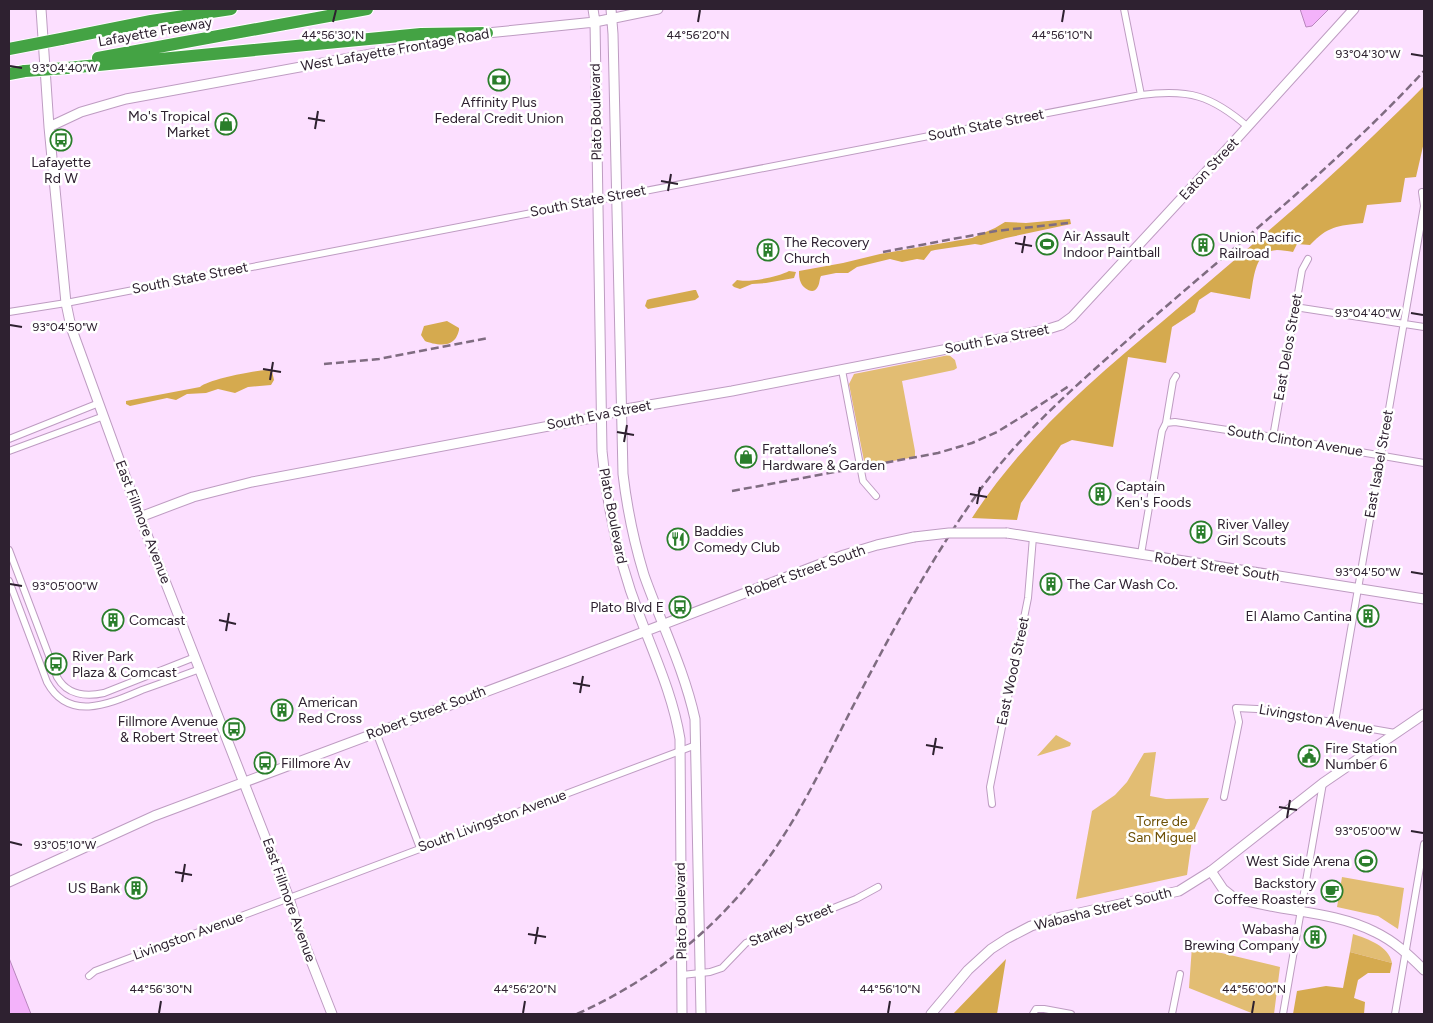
<svg xmlns="http://www.w3.org/2000/svg" width="1433" height="1023" font-family="Figtree,sans-serif">
<style>
.green{fill:#e2bd73}
.forest{fill:#d5aa4f}
.water{fill:#f3b2fa;stroke:#b886bd}
.lines{fill:none;stroke-linecap:round;stroke-linejoin:round}
.minor-casing{stroke:#be9cc2;stroke-width:8}
.tertiary-casing{stroke:#be9cc2;stroke-width:11}
.secondary-casing{stroke:#be9cc2;stroke-width:11}
.motorway-casing{stroke:#fff;stroke-width:14}
.minor{stroke:#fff;stroke-width:6}
.tertiary{stroke:#fff;stroke-width:9}
.secondary{stroke:#fff;stroke-width:9}
.motorway{stroke:#44a344;stroke-width:12}
.rail{stroke:#7f6c81;stroke-width:2.5;stroke-dasharray:8 4;stroke-linecap:butt}
.secondary-bridge-casing{stroke:#be9cc2;stroke-width:11;stroke-linecap:butt}
.motorway-bridge-casing{stroke:#fff;stroke-width:14;stroke-linecap:butt}
.secondary-bridge{stroke:#fff;stroke-width:9}
.motorway-bridge{stroke:#44a344;stroke-width:12}
.ticks{fill:none;stroke:#2e2130;stroke-width:2}
.labels{text-anchor:middle;dominant-baseline:central;stroke-width:5;stroke-linejoin:round;paint-order:stroke}
.street-label{font-size:14px;fill:#2e2130;stroke:#fff}
.poi-label{font-size:14px;fill:#2e2130;stroke:#fff;text-anchor:start}
.park-label{font-size:14px;fill:#6d5006;stroke:#fff}
.ticks-label{font-size:12px;text-anchor:middle;fill:#2e2130;stroke:#fff;stroke-width:5;stroke-linejoin:round;paint-order:stroke}
</style>
<rect width="100%" height="100%" fill="#fcdfff"/>
<path class="green" d="M949 355 955 360 957 368 954 370 902 381 915 451V457L865 466 849 384 854 374Z
M1056 735 1071 743 1070 746 1037 756Z
M1156 752 1150 796 1166 799 1209 798 1193 832 1187 875 1076 899 1092 811 1115 795 1127 782 1144 753Z
M1342 877 1404 888 1398 929 1378 916 1337 907Z
M1353 934C1368 939 1389 946 1392 963L1350 952Z
M1192 946 1280 967 1274 1014H1254L1189 988Z"/>
<path class="forest" d="M1424 86V142L1416 177 1405 178 1401 202 1367 205 1363 223C1337 226 1328 226 1310 245L1297 244 1293 252C1288 251 1282 250 1277 250 1253 251 1254 281 1250 299L1211 292 1199 300 1195 312 1172 327 1166 363 1128 357 1113 447 1072 440 1061 445 1021 503 1017 520 972 518C1021 441 1093 379 1163 321 1234 260 1306 201 1373 136 1390 119 1408 103 1424 86Z
M1070 219 1071 224 1006 238 981 245 975 244 935 250 931 251 924 260 917 259 902 262 890 259 857 267 848 273H836L821 276C819 280 820 284 817 288 813 295 803 288 801 283 799 279 799 275 799 271L843 263 880 254 972 238 995 228 1005 222 1026 223Z
M789 271 796 272 794 278 766 283 752 284 740 289 734 287 732 285 737 280C748 283 778 277 789 271Z
M694 290H696L699 297 695 300 648 309 645 306 647 300 650 299Z
M447 321 459 328V330C458 334 456 339 453 341 447 347 432 344 425 341L421 335 424 326Z
M266 370 272 371 274 380 271 385 248 387 235 393 218 389 206 393 187 394 176 400 167 398 130 406 126 404V401L200 387C209 379 253 371 266 370Z
M1350 952 1392 963 1390 973H1368L1358 980 1354 998 1365 1002 1364 1014H1293L1297 991 1326 986 1343 988Z
M1006 959 997 1014H953Z"/>
<path class="water" d="M1300 9H1329L1312 26 1306 27Z
M9 958 31 1014H9Z"/>
<g class="lines">
<g class="minor-casing">
<path id="minor" d="M1124 9 1141 95
M1422 192 1424 206
M1295 307 1424 327
M9 312 66 303 1141 95C1189 89 1211 95 1248 127
M842 370 863 481 876 496
M1166 423 1175 422 1273 437 1424 463
M1273 437 1302 270 1308 259
M9 439 99 403
M9 451 104 416
M9 550 57 677C67 695 86 697 104 693L195 657
M1141 554 1162 431 1166 423 1173 381 1176 376
M9 581 47 682C69 723 111 703 142 690 162 683 181 676 200 669
M1335 722 1424 206
M376 732 420 848
M1224 797 1239 722 1236 708 1257 709 1395 733
M992 804 990 787 1028 598 1033 537
M682 975 710 972 722 968 746 943 856 899 878 887
M89 976 95 971 696 745
M1033 1014 1036 1009H1044L1071 1014
M1172 1014 1180 974
M1283 1014 1323 783
M1395 1014 1424 844"/>
</g>
<g class="tertiary-casing">
<path id="tertiary" d="M41 9 49 127 66 303 71 327 140 517 289 898 297 925 332 1014
M49 127 81 112 126 99 458 38
M140 517 193 497 252 482 602 416 620 410 732 391 1045 330 1061 325 1072 317 1230 146 1354 9
M1211 871 1223 889 1233 897C1278 912 1332 910 1375 932 1394 941 1409 955 1424 970"/>
</g>
<g class="secondary-casing">
<path id="secondary" d="M593 9 595 22 602 451C607 508 619 563 640 617 655 657 673 696 680 739L682 1014
M611 9 613 34 623 474C627 508 634 542 644 575 661 623 684 669 695 719L701 1014
M487 33 595 22 658 9
M1007 533 1424 599
M9 882 154 816 568 661 844 555 877 545 914 537
M931 1014 968 970 991 949 1008 938 1031 926 1061 917 1179 891 1211 871 1323 783 1424 714"/>
</g>
<g class="motorway-casing">
<path id="motorway" d="M61 39 151 21 231 9
M98 58 367 9
M67 68 421 34 487 33
M9 74 25 71"/>
</g>
<use href="#minor" class="minor"/>
<use href="#tertiary" class="tertiary"/>
<use href="#secondary" class="secondary"/>
<use href="#motorway" class="motorway"/>
<path class="rail" d="M883 252 996 231 1068 223
M324 364 379 359 488 338
M732 491 938 453 972 443 997 432 1023 416 1069 386
M577 1014C648 982 711 934 758 872 797 822 823 765 851 710 889 637 928 564 975 497 1022 430 1086 377 1147 323 1241 241 1340 162 1424 71"/>
<g class="secondary-bridge-casing">
<path id="secondary-bridge" d="M914 537 949 533H1007"/>
</g>
<g class="motorway-bridge-casing">
<path id="motorway-bridge" d="M9 49 61 39
M25 71 67 68"/>
</g>
<use href="#secondary-bridge" class="secondary-bridge"/>
<use href="#motorway-bridge" class="motorway-bridge"/>
</g>
<path class="ticks" d="M333 22 336 10M698 22 700 10M1062 22 1064 10M1411 54 1423 56M10 66 22 68M308 118 325 121M315 129 318 111M661 181 678 184M668 191 671 174M1015 243 1032 246M1022 253 1025 236M1411 313 1423 315M10 325 22 327M263 369 281 372M270 380 273 362M617 432 634 435M624 442 627 425M970 494 987 497M977 504 980 487M1411 572 1423 574M10 584 22 586M219 620 236 624M226 631 229 613M573 683 590 686M580 693 583 676M926 745 943 748M933 755 936 738M1279 807 1297 810M1287 818 1290 800M1411 831 1423 833M10 842 22 845M175 872 192 875M182 882 185 864M528 934 546 937M535 944 538 927M159 1013 161 1001M523 1013 525 1001M888 1013 890 1001M1252 1013 1254 1001"/>
<defs>
<g id="bank-ring" transform="scale(1.125)"><circle r="9.5" fill="#fff" stroke="#2a7e2b" stroke-width="1.5"/><path d="M-6-4H6V4H-6ZM0-2.3a2.3 2.3 0 1 0 0 4.6a2.3 2.3 0 1 0 0-4.6Z" fill="#2a7e2b"/></g>
<g id="shop-ring" transform="scale(1.125)"><circle r="9.5" fill="#fff" stroke="#2a7e2b" stroke-width="1.5"/><path d="M-5-2.5h2.3a2.7 3.5 0 0 1 5.4 0H5L5.5 6h-11ZM-1.5-2.5h3a1.5 2.3 0 0 0-3 0Z" fill="#2a7e2b"/></g>
<g id="bus-ring" transform="scale(1.125)"><circle r="9.5" fill="#fff" stroke="#2a7e2b" stroke-width="1.5"/><path d="M-5-6H5V4H4V6H2V4H-2V6H-4V4H-5ZM-3.5-4V0h7V-4ZM-3.5 1.2v1.5H-2V1.2ZM2 1.2v1.5H3.5V1.2Z" fill="#2a7e2b"/></g>
<g id="stadium-ring" transform="scale(1.125)"><circle r="9.5" fill="#fff" stroke="#2a7e2b" stroke-width="1.5"/><path d="M0-5a6.5 5 0 1 0 0 10a6.5 5 0 1 0 0-10ZM-3.5-1.8h7v3.6h-7Z" fill="#2a7e2b"/></g>
<g id="building-ring" transform="scale(1.125)"><circle r="9.5" fill="#fff" stroke="#2a7e2b" stroke-width="1.5"/><path d="M-4-6H4V6H1V3H-1V6H-4ZM-2.5-4.3h1.7v1.8h-1.7ZM.8-4.3h1.7v1.8H.8ZM-2.5-1h1.7V.8h-1.7ZM.8-1h1.7V.8H.8Z" fill="#2a7e2b"/></g>
<g id="restaurant-ring" transform="scale(1.125)"><circle r="9.5" fill="#fff" stroke="#2a7e2b" stroke-width="1.5"/><path d="M-5-6h1v4h1v-4h1v4h1v-4h1v5L-1.5 .5V6h-2V.5L-5-1ZM5-6V6H3V1.5H1.5Q1.5-4 5-6Z" fill="#2a7e2b"/></g>
<g id="civic-ring" transform="scale(1.125)"><circle r="9.5" fill="#fff" stroke="#2a7e2b" stroke-width="1.5"/><path d="M-.6-6.5H3V-4.5H.6V-3L4-1V1h2V6H-6V1h2V-1L-.6-3ZM-1.2 2.5V6h2.4V2.5Z" fill="#2a7e2b"/></g>
<g id="cafe-ring" transform="scale(1.125)"><circle r="9.5" fill="#fff" stroke="#2a7e2b" stroke-width="1.5"/><path d="M-5.5-4.5H6V0H3Q3 3.5 0 3.5H-2.5Q-5.5 3.5-5.5 0ZM3-3.2v2h1.7v-2ZM-6 4.5H4V6H-6Z" fill="#2a7e2b"/></g>
</defs>
<g fill-rule="evenodd">
<use href="#bank-ring" x="499" y="80"/>
<use href="#shop-ring" x="226" y="124"/>
<use href="#bus-ring" x="61" y="140"/>
<use href="#stadium-ring" x="1047" y="244"/>
<use href="#building-ring" x="1203" y="245"/>
<use href="#building-ring" x="768" y="250"/>
<use href="#shop-ring" x="746" y="457"/>
<use href="#building-ring" x="1100" y="494"/>
<use href="#building-ring" x="1201" y="532"/>
<use href="#restaurant-ring" x="678" y="539"/>
<use href="#building-ring" x="1051" y="584"/>
<use href="#bus-ring" x="680" y="607"/>
<use href="#building-ring" x="1368" y="616"/>
<use href="#building-ring" x="113" y="620"/>
<use href="#bus-ring" x="56" y="664"/>
<use href="#building-ring" x="282" y="710"/>
<use href="#bus-ring" x="234" y="729"/>
<use href="#civic-ring" x="1309" y="756"/>
<use href="#bus-ring" x="265" y="763"/>
<use href="#stadium-ring" x="1366" y="861"/>
<use href="#building-ring" x="136" y="888"/>
<use href="#cafe-ring" x="1332" y="891"/>
<use href="#building-ring" x="1315" y="937"/>
</g>
<g class="labels">
<g class="street-label">
<text transform="translate(155 32) rotate(-10)">Lafayette Freeway</text>
<text transform="translate(395 50) rotate(-10)">West Lafayette Frontage Road</text>
<text transform="translate(596 112) rotate(-91)">Plato Boulevard</text>
<text transform="translate(986 125) rotate(-11)">South State Street</text>
<text transform="translate(1209 169) rotate(-47)">Eaton Street</text>
<text transform="translate(588 201) rotate(-11)">South State Street</text>
<text transform="translate(190 278) rotate(-11)">South State Street</text>
<text transform="translate(997 339) rotate(-11)">South Eva Street</text>
<text transform="translate(1288 347) rotate(-80)">East Delos Street</text>
<text transform="translate(599 415) rotate(-11)">South Eva Street</text>
<text transform="translate(1295 441) rotate(9)">South Clinton Avenue</text>
<text transform="translate(1379 464) rotate(-80)">East Isabel Street</text>
<text transform="translate(613 516) rotate(79)">Plato Boulevard</text>
<text transform="translate(143 522) rotate(69)">East Fillmore Avenue</text>
<text transform="translate(1217 567) rotate(9)">Robert Street South</text>
<text transform="translate(805 571) rotate(-20)">Robert Street South</text>
<text transform="translate(1013 671) rotate(-78)">East Wood Street</text>
<text transform="translate(426 713) rotate(-21)">Robert Street South</text>
<text transform="translate(1316 719) rotate(10)">Livingston Avenue</text>
<text transform="translate(492 821) rotate(-20)">South Livingston Avenue</text>
<text transform="translate(289 900) rotate(70)">East Fillmore Avenue</text>
<text transform="translate(1103 909) rotate(-14)">Wabasha Street South</text>
<text transform="translate(681 911) rotate(-91)">Plato Boulevard</text>
<text transform="translate(791 925) rotate(-23)">Starkey Street</text>
<text transform="translate(188 936) rotate(-20)">Livingston Avenue</text>
</g>
<g class="poi-label">
<text x="499" y="102" text-anchor="middle">Affinity Plus<tspan x="499" dy="16">Federal Credit Union</tspan></text>
<text x="210" y="116" text-anchor="end">Mo's Tropical<tspan x="210" dy="16">Market</tspan></text>
<text x="61" y="162" text-anchor="middle">Lafayette<tspan x="61" dy="16">Rd W</tspan></text>
<text x="1063" y="236">Air Assault<tspan x="1063" dy="16">Indoor Paintball</tspan></text>
<text x="1219" y="237">Union Pacific<tspan x="1219" dy="16">Railroad</tspan></text>
<text x="784" y="242">The Recovery<tspan x="784" dy="16">Church</tspan></text>
<text x="762" y="449">Frattallone’s<tspan x="762" dy="16">Hardware &amp; Garden</tspan></text>
<text x="1116" y="486">Captain<tspan x="1116" dy="16">Ken's Foods</tspan></text>
<text x="1217" y="524">River Valley<tspan x="1217" dy="16">Girl Scouts</tspan></text>
<text x="694" y="531">Baddies<tspan x="694" dy="16">Comedy Club</tspan></text>
<text x="1067" y="584">The Car Wash Co.</text>
<text x="664" y="607" text-anchor="end">Plato Blvd E</text>
<text x="1352" y="616" text-anchor="end">El Alamo Cantina</text>
<text x="129" y="620">Comcast</text>
<text x="72" y="656">River Park<tspan x="72" dy="16">Plaza &amp; Comcast</tspan></text>
<text x="298" y="702">American<tspan x="298" dy="16">Red Cross</tspan></text>
<text x="218" y="721" text-anchor="end">Fillmore Avenue<tspan x="218" dy="16">&amp; Robert Street</tspan></text>
<text x="1325" y="748">Fire Station<tspan x="1325" dy="16">Number 6</tspan></text>
<text x="281" y="763">Fillmore Av</text>
<text x="1350" y="861" text-anchor="end">West Side Arena</text>
<text x="1316" y="883" text-anchor="end">Backstory<tspan x="1316" dy="16">Coffee Roasters</tspan></text>
<text x="120" y="888" text-anchor="end">US Bank</text>
<text x="1299" y="929" text-anchor="end">Wabasha<tspan x="1299" dy="16">Brewing Company</tspan></text>
</g>
<g class="park-label">
<text x="1162" y="821">Torre de<tspan x="1162" dy="16">San Miguel</tspan></text>
</g>
</g>
<g class="ticks-label">
<text x="333" y="39">44°56'30"N</text>
<text x="698" y="39">44°56'20"N</text>
<text x="1062" y="39">44°56'10"N</text>
<text x="1368" y="58">93°04'30"W</text>
<text x="65" y="72">93°04'40"W</text>
<text x="1368" y="317">93°04'40"W</text>
<text x="65" y="331">93°04'50"W</text>
<text x="1368" y="576">93°04'50"W</text>
<text x="65" y="590">93°05'00"W</text>
<text x="1368" y="835">93°05'00"W</text>
<text x="65" y="849">93°05'10"W</text>
<text x="161" y="993">44°56'30"N</text>
<text x="525" y="993">44°56'20"N</text>
<text x="890" y="993">44°56'10"N</text>
<text x="1254" y="993">44°56'00"N</text>
</g>
<rect width="1433" height="1023" fill="none" stroke="#2e2130" stroke-width="20"/>
</svg>
